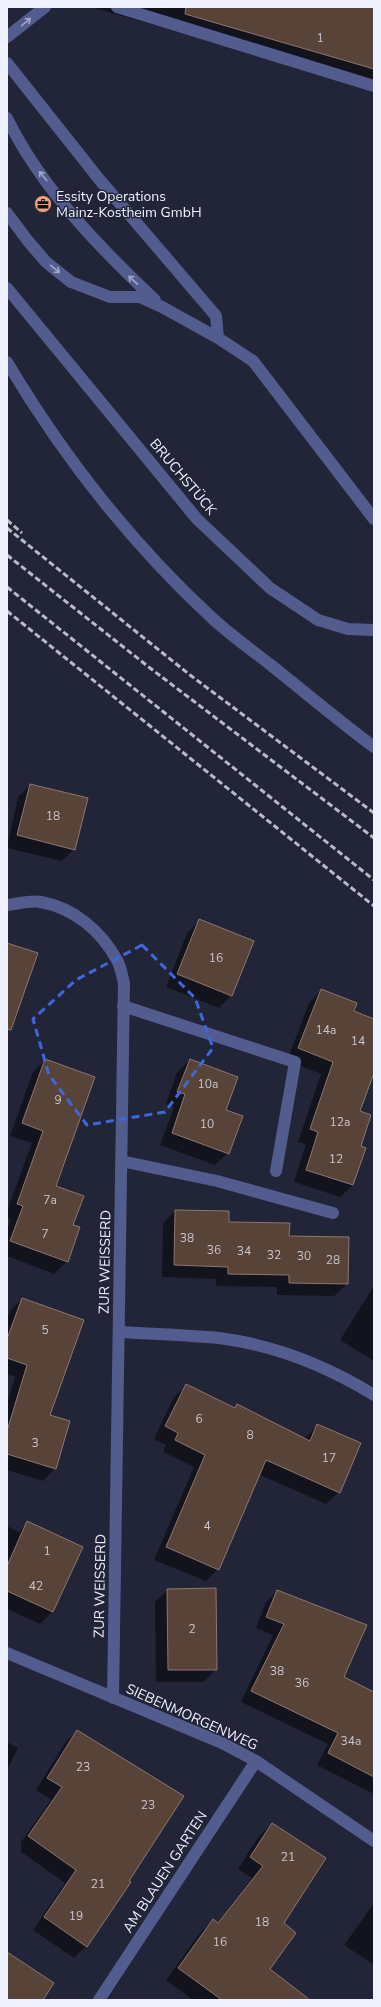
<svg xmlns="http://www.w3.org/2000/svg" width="381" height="2007" font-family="'Nunito Sans',sans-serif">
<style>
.shadow{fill:#0007}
.building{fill:#584339;stroke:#8e776c}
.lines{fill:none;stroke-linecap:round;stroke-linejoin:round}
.minor{stroke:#535c8e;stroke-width:12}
.rail{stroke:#b7bac8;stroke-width:3;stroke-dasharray:6 3;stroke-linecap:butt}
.oneway{stroke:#a1a7c6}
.marked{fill:none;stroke:#3c67de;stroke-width:3;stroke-dasharray:8 5;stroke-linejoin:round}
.labels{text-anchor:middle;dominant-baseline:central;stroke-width:3;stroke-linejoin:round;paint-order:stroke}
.number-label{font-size:12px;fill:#c9c6cd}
.poi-label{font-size:14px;fill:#eff2fe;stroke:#222537;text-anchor:start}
.street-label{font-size:14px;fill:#eff2fe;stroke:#222537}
</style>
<rect width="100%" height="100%" fill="#222537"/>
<path class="shadow" d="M91 7H374V88Z
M30 785 74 849 62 861 7 848 18 797Z
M200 920 231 995 219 1008 166 987 187 933Z
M321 990 352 1012 374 1020V1070L358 1112 360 1146 353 1185 340 1197 294 1182 306 1144 298 1142 321 1074 287 1061 309 1003Z
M45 1060 54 1187 72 1226 67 1261 54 1274 7 1256V1230L11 1219 7 1217V1211L32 1143 10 1136 33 1072Z
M190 1060 228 1153 215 1165 160 1145 174 1107 166 1104 177 1072Z
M175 1211 288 1237 348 1238 347 1284 334 1296 277 1295V1287L216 1286V1279L162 1277 163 1223Z
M374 1286V1361L340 1340Z
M22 1299 48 1415 55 1468 43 1481 7 1470V1404L15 1377 7 1374V1319L10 1311Z
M187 1385 234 1408 237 1405 304 1439 317 1426 339 1492 326 1504 258 1474 218 1569 206 1581 154 1560 194 1467 163 1452 166 1445 154 1439 174 1397Z
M28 1523 81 1548 52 1612 40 1624 7 1609V1526L19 1532Z
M167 1590 216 1669 204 1682H156L155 1602Z
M277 1591 343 1677 374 1708V1794L317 1765 328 1744 241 1702 273 1635 256 1628 266 1602Z
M77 1731 86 1946 74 1958 33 1930 65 1883 21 1852V1842L51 1800 36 1790 65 1743Z
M7 1742 18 1748 7 1770Z
M272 1824 283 1924 269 1969 308 2000H193L166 1980 200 1933 213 1920 217 1923 252 1878 238 1869 259 1836Z
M374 1903V1965L344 1945Z"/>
<path class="building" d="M186 7H374V69L185 14Z
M30 784 88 798 75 850 17 835Z
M199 919 254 941 232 996 177 974Z
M7 943 38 953 11 1030 7 1029Z
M321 989 357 1003 354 1011 374 1019V1073L360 1111 371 1115 361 1146 366 1148 353 1185 306 1170 318 1132 310 1129 333 1062 298 1048Z
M45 1059 95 1077 56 1186 84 1196 73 1225 80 1227 68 1262 10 1241 23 1206 17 1204 43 1131 22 1123Z
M190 1059 238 1077 226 1110 243 1116 229 1154 172 1133 185 1094 177 1092Z
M175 1210 229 1211V1222L290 1223 289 1236 349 1237 348 1284 289 1283V1275L228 1274V1267L174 1265Z
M22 1298 84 1320 50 1415 70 1421 56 1469 7 1454V1431L27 1365 7 1358V1339Z
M186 1384 235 1408 237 1404 310 1441 317 1424 361 1443 340 1493 266 1460 219 1570 166 1547 205 1455 175 1440 178 1433 165 1426Z
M27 1521 83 1547 53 1612 7 1591V1566Z
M216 1588 217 1670H168L167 1589Z
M277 1590 367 1625 344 1677 374 1692V1777L328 1753 338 1733 251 1691 284 1624 266 1617Z
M77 1730 184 1796 129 1881 131 1882 87 1947 44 1917 76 1870 28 1836 62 1787 47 1778Z
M272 1823 326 1858 284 1923 296 1933 270 1969 310 2000H222L178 1968 213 1919 218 1923 263 1866 250 1857Z
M7 1952 54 1983 43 2000H7Z"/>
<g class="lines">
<path class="minor" d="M117 7 374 86
M7 37 45 7
M7 63 99 179 216 316 218 338
M7 118C41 188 99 247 155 300
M7 213 28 241 46 262 71 282 110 297H140L162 307 218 338 253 361 374 519
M7 288 197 519 270 588 318 620 348 629 374 630
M7 362C63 456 130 542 211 617 230 635 252 650 272 666 306 693 339 721 374 747
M7 905C17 904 31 900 41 902 74 908 101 931 117 960 121 967 122 976 124 983L113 1698
M123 1006 295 1062 276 1171
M121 1161 217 1181 333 1213
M119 1332C152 1334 186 1335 219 1338 274 1345 327 1366 374 1395
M7 1653 222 1743 256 1761 374 1841
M99 2000 256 1761"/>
<path class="rail" d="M7 520 22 533
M7 528 190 675 374 813
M7 555 150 668 374 838
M7 587 374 880
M7 611 374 906"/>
</g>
<defs><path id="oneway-shaft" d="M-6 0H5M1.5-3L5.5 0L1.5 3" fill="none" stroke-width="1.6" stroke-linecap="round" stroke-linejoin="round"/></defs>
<g class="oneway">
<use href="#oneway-shaft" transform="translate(26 22) rotate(-39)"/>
<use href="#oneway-shaft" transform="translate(43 176) rotate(-129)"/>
<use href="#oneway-shaft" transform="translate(55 269) rotate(39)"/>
<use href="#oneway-shaft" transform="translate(133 280) rotate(-137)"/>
</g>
<path class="marked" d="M142 945 195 998 213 1048 165 1112 87 1125 49 1075 33 1019 76 980Z"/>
<defs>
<g id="office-disc" transform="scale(0.9)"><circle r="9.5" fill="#f1a17b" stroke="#222537"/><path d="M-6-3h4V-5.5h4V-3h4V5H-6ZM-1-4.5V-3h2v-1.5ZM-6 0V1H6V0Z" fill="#111"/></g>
</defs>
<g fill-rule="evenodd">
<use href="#office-disc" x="43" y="204"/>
</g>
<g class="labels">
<g class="number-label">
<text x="320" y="38">1</text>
<text x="53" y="816">18</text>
<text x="216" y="958">16</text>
<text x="326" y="1030">14a</text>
<text x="358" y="1041">14</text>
<text x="208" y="1084">10a</text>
<text x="58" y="1100">9</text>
<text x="340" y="1122">12a</text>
<text x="207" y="1124">10</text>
<text x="336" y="1159">12</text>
<text x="50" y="1200">7a</text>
<text x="45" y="1234">7</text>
<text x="187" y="1238">38</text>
<text x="214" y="1250">36</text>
<text x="244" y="1251">34</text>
<text x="274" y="1255">32</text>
<text x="304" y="1256">30</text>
<text x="333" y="1260">28</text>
<text x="45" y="1330">5</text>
<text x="199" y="1419">6</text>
<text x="250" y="1435">8</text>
<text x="35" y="1443">3</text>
<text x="329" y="1458">17</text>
<text x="207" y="1526">4</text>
<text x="47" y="1551">1</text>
<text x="36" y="1586">42</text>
<text x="192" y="1629">2</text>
<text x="277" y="1671">38</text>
<text x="302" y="1683">36</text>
<text x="351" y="1741">34a</text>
<text x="83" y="1767">23</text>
<text x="148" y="1805">23</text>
<text x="288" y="1857">21</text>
<text x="98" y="1884">21</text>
<text x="76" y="1916">19</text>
<text x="262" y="1922">18</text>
<text x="220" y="1942">16</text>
</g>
<g class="poi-label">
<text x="56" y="196">Essity Operations<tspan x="56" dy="16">Mainz-Kostheim GmbH</tspan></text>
</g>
<g class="street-label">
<text transform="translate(183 477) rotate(50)">BRUCHSTÜCK</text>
<text transform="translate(105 1262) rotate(-89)">ZUR WEISSERD</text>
<text transform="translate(100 1586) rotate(-89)">ZUR WEISSERD</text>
<text transform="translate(192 1717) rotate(24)">SIEBENMORGENWEG</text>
<text transform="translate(165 1872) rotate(-57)">AM BLAUEN GARTEN</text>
</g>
</g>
<rect width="381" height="2007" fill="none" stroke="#eff2fe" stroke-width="16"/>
</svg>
